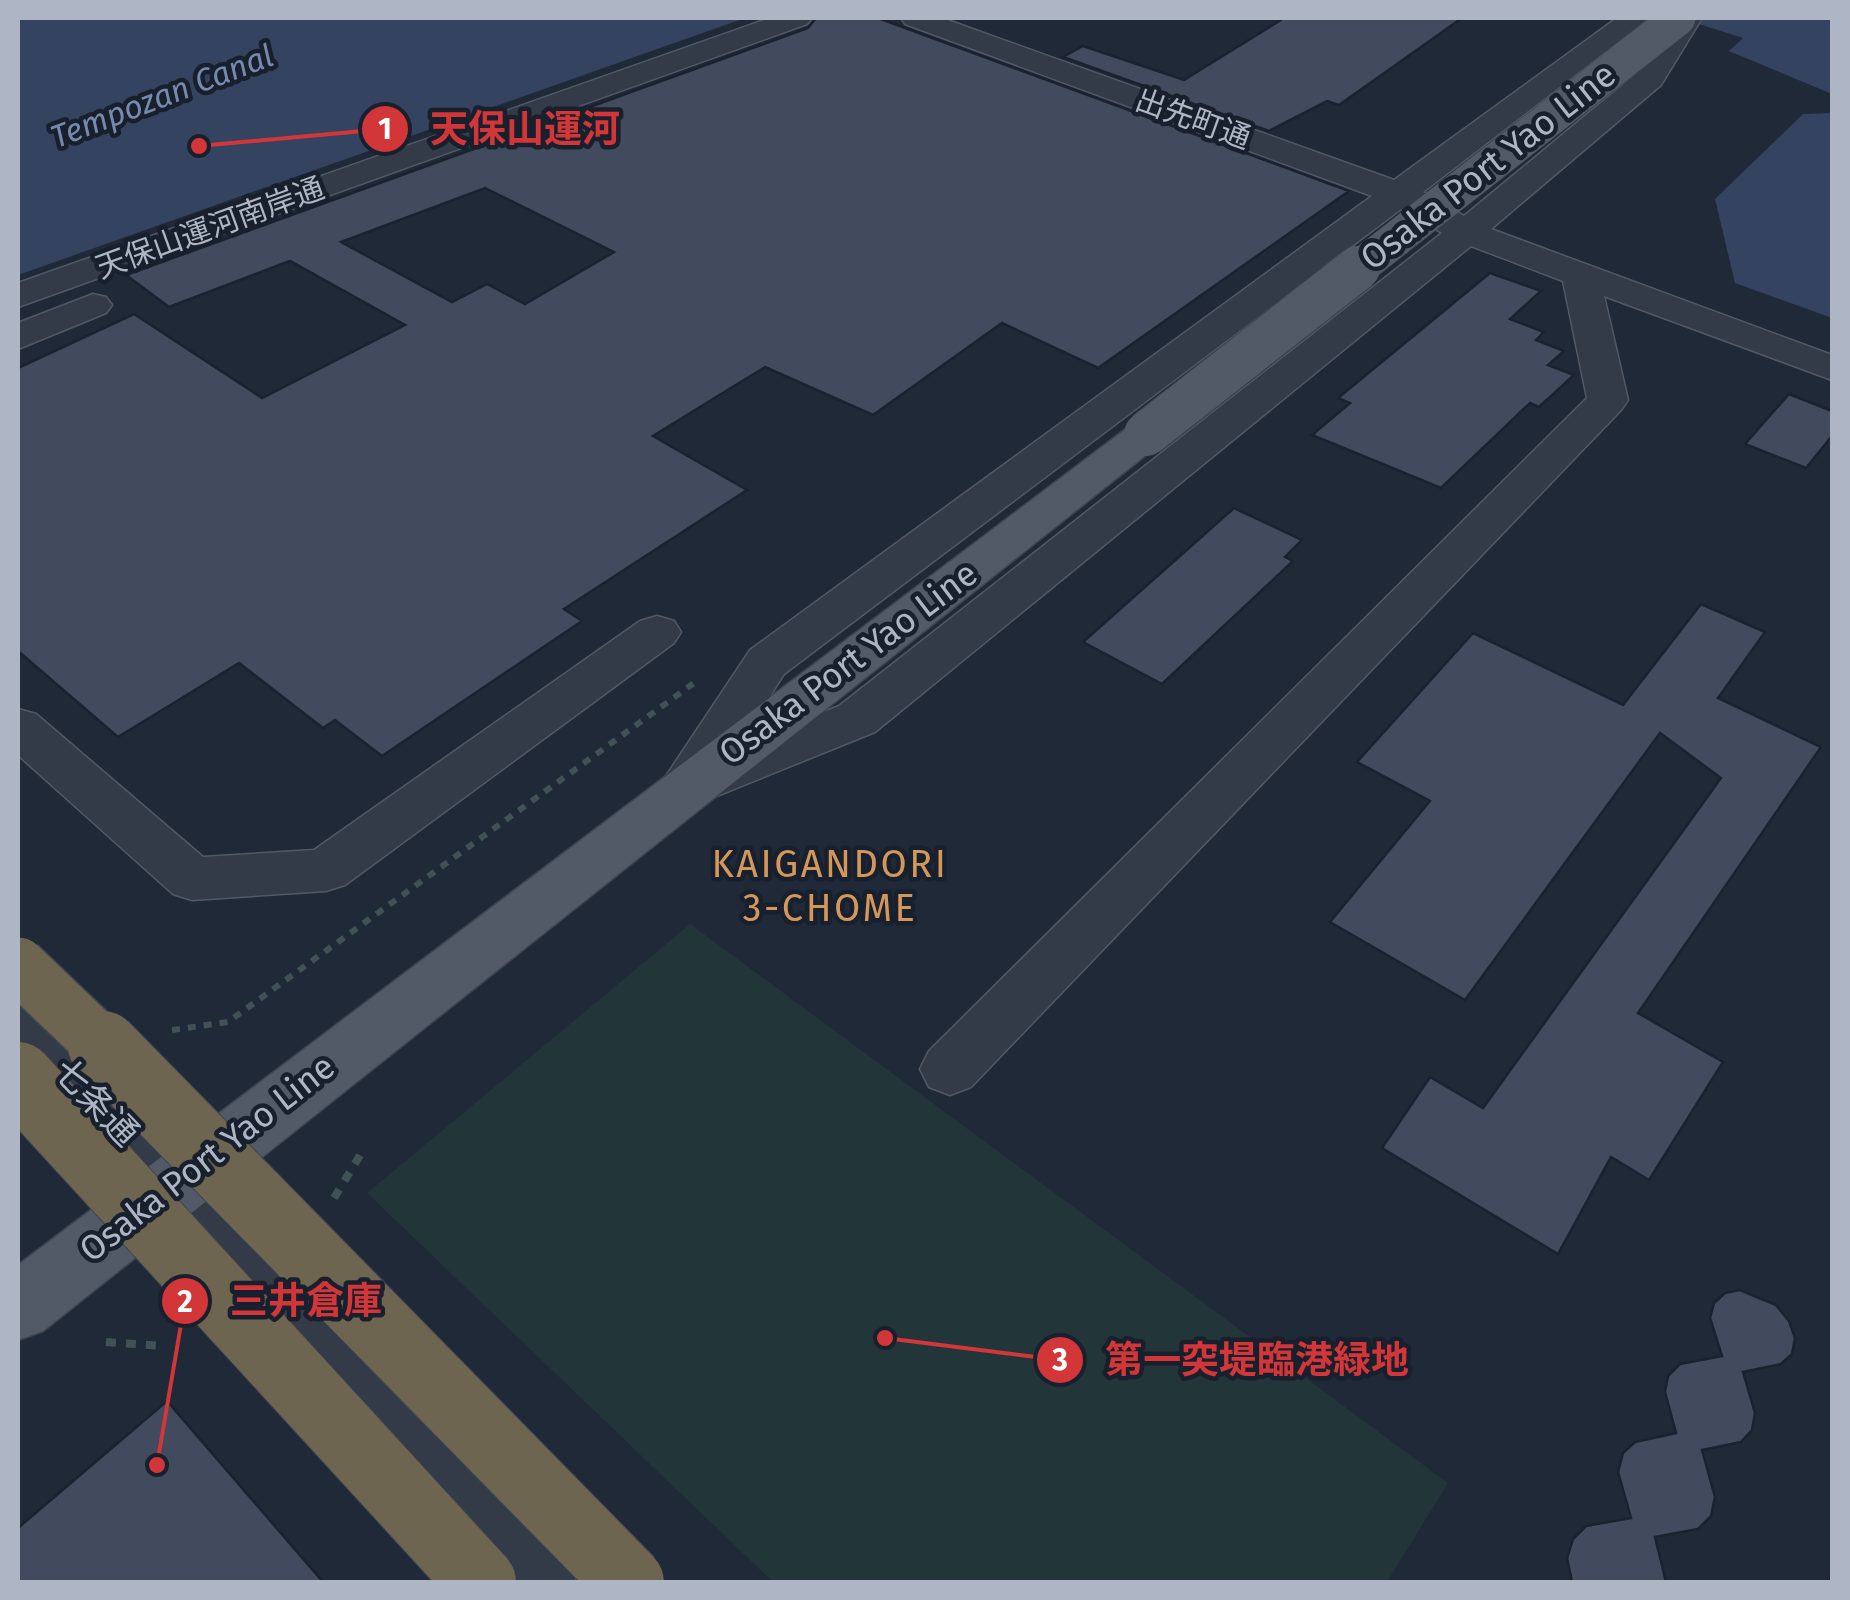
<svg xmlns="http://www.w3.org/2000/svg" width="1850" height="1600" font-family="'Fira Sans','Noto Sans JP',sans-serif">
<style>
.green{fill:#223539}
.water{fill:#34435f}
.building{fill:#414b5d;stroke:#1b222f;stroke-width:2.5;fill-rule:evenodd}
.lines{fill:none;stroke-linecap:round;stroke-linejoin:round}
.minor-casing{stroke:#515866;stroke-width:3}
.major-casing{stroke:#3d4452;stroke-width:3}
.path-far1{stroke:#405256;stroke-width:6;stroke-dasharray:8 8;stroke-linecap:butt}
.path{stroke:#405256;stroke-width:8;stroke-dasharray:10 10;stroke-linecap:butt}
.minor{fill:#343b48;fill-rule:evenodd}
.major{fill:#525a68;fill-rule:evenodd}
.major-bridge-far1-casing{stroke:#3d4452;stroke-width:36;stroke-linecap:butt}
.major-bridge-casing{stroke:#3d4452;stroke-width:46;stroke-linecap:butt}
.highway-bridge-far1-casing{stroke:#3e4553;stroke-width:58;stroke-linecap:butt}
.highway-bridge-casing{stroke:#3e4553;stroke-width:72;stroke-linecap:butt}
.major-bridge-far1{stroke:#525a68;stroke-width:35}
.major-bridge{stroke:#525a68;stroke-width:44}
.highway-bridge-far1{stroke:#6e6551;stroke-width:55}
.highway-bridge{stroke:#6e6551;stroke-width:70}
.labels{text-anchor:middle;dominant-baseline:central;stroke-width:9;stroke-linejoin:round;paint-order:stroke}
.far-street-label{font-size:30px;fill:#aeb5c5;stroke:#19202d}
.far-water-label{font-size:32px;font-style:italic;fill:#768aad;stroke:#19202d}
.street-label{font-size:35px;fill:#aeb5c5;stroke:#19202d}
.neighbourhood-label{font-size:38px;letter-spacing:2.5px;fill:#d3975b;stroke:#19202d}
.leader{fill:none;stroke:#d23638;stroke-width:4}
.callout-dot{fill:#d23638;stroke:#19202d;stroke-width:4}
.mark-label{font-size:30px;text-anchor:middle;font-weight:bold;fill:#fff}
.callout-label{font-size:38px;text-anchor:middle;font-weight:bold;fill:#d23638;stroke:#19202d;stroke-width:9;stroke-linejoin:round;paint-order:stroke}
</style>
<rect width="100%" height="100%" fill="#202938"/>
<path class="green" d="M690 924 1448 1483 1387 1582H773L367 1193Z"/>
<path class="water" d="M18 18H745L18 275Z
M1680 18H1832V94L1729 51 1743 38Z
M1832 113V318L1735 283 1715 199 1803 114Z"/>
<path class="building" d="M816 18H878L1349 191 1098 368 1002 323 873 415 765 367 653 436 747 490 564 609 582 621 382 756 335 720 323 728 239 663 118 737 18 651V368L134 314 262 398 405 325 290 261 169 307 126 275 808 28ZM485 188 614 252 525 304 487 284 452 302 341 242Z
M1284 18H1462L1339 105 1327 101 1269 131 1063 57 1083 46 1184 80Z
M1490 273 1541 291 1510 319 1544 332 1536 340 1564 351 1548 365 1574 375 1539 407 1530 403 1441 488 1312 435 1350 403 1338 398Z
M1789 394 1832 411V436L1806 468 1745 444Z
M1234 508 1302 540 1285 557 1293 561 1162 684 1083 642Z
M1701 604 1765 632 1718 698 1821 747 1638 1013 1723 1062 1649 1180 1611 1157 1558 1254 1382 1148 1430 1077 1483 1108 1721 778 1660 733 1465 1000 1330 922 1430 801 1357 762 1473 633 1623 705Z
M1740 1290 1776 1305 1789 1321 1795 1338 1792 1354 1781 1364 1743 1372 1755 1413 1752 1430 1741 1442 1702 1450 1715 1497 1711 1516 1698 1529 1655 1537 1666 1582H1572L1567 1558 1573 1539 1586 1526 1631 1518 1618 1472 1623 1453 1635 1442 1676 1433 1665 1392 1668 1376 1680 1364 1722 1356 1710 1318 1714 1303 1725 1293Z
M167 1401 323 1582H18V1528Z"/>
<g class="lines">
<g class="minor-casing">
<path id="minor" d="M770 18H812L807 24 18 307V283Z
M901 18H942L1394 180 1617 18H1649L1423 192 1464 216 1637 73 1668 19 1702 18 1661 85 1491 229 1832 355V380L1604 296 1628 400 1622 409 971 1087 950 1095 929 1087 920 1069 929 1051 1587 398 1563 281 1471 246 875 732 702 802 684 807 666 802 658 788 750 650 1372 196 905 24ZM1401 209 1442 233 839 706 738 746 784 674Z
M93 294 106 297 112 305 106 313 18 349V323Z
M657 616 674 621 681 632 674 643 345 885 326 891 192 900 173 894 18 755V709L36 714 203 857 314 850 640 621Z
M18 995 39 1003 198 1164 566 1555 576 1582H489L18 1059Z"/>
</g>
<g class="major-casing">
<path id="major" d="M1146 421 1161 425 1168 434 1161 443 43 1331 18 1340V1265L1131 425Z"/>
</g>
<path class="path-far1" d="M172 1030 228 1022 694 683"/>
<path class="path" d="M334 1198 362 1152
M106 1342 163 1346"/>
<use href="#minor" class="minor"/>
<use href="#major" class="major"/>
<g class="major-bridge-far1-casing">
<path id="major-bridge-far1" d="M1355 271 1678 18"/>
</g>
<g class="major-bridge-casing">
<path id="major-bridge" d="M1146 434 1358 268"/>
</g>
<g class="highway-bridge-far1-casing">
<path id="highway-bridge-far1" d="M18 965 106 1049"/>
</g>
<g class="highway-bridge-casing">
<path id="highway-bridge" d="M103 1046 629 1582
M18 1077 481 1582"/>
</g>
<use href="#major-bridge-far1" class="major-bridge-far1"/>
<use href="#major-bridge" class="major-bridge"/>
<use href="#highway-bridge-far1" class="highway-bridge-far1"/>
<use href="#highway-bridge" class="highway-bridge"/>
</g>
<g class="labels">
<g class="far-street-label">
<text transform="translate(1193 119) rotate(20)">出先町通</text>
<text transform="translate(210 228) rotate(-20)">天保山運河南岸通</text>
</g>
<g class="far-water-label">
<text transform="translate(162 96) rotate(-21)">Tempozan Canal</text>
</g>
<g class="street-label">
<text transform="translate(1488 166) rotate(-38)">Osaka Port Yao Line</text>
<text transform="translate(848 663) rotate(-37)">Osaka Port Yao Line</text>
<text transform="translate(96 1102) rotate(46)">七条通</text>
<text transform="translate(207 1158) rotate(-38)">Osaka Port Yao Line</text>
</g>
<g class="neighbourhood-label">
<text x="830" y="864">KAIGANDORI<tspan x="830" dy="44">3-CHOME</tspan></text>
</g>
</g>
<path class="leader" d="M199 146L385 129M157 1465L185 1301M885 1338L1060 1360"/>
<g class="callout-dot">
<circle cx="199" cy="146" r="10"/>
<circle cx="157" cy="1465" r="10"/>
<circle cx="885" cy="1338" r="10"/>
<circle cx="385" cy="129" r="25"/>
<circle cx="185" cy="1301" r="25"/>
<circle cx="1060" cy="1360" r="25"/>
</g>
<g class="mark-label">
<text x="385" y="139">1</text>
<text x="185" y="1312">2</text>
<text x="1060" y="1370">3</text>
</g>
<g class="callout-label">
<text x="525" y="142">天保山運河</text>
<text x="306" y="1314">三井倉庫</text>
<text x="1257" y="1373">第一突堤臨港緑地</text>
</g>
<rect width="1850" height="1600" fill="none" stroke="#aeb5c5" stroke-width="40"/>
</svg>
